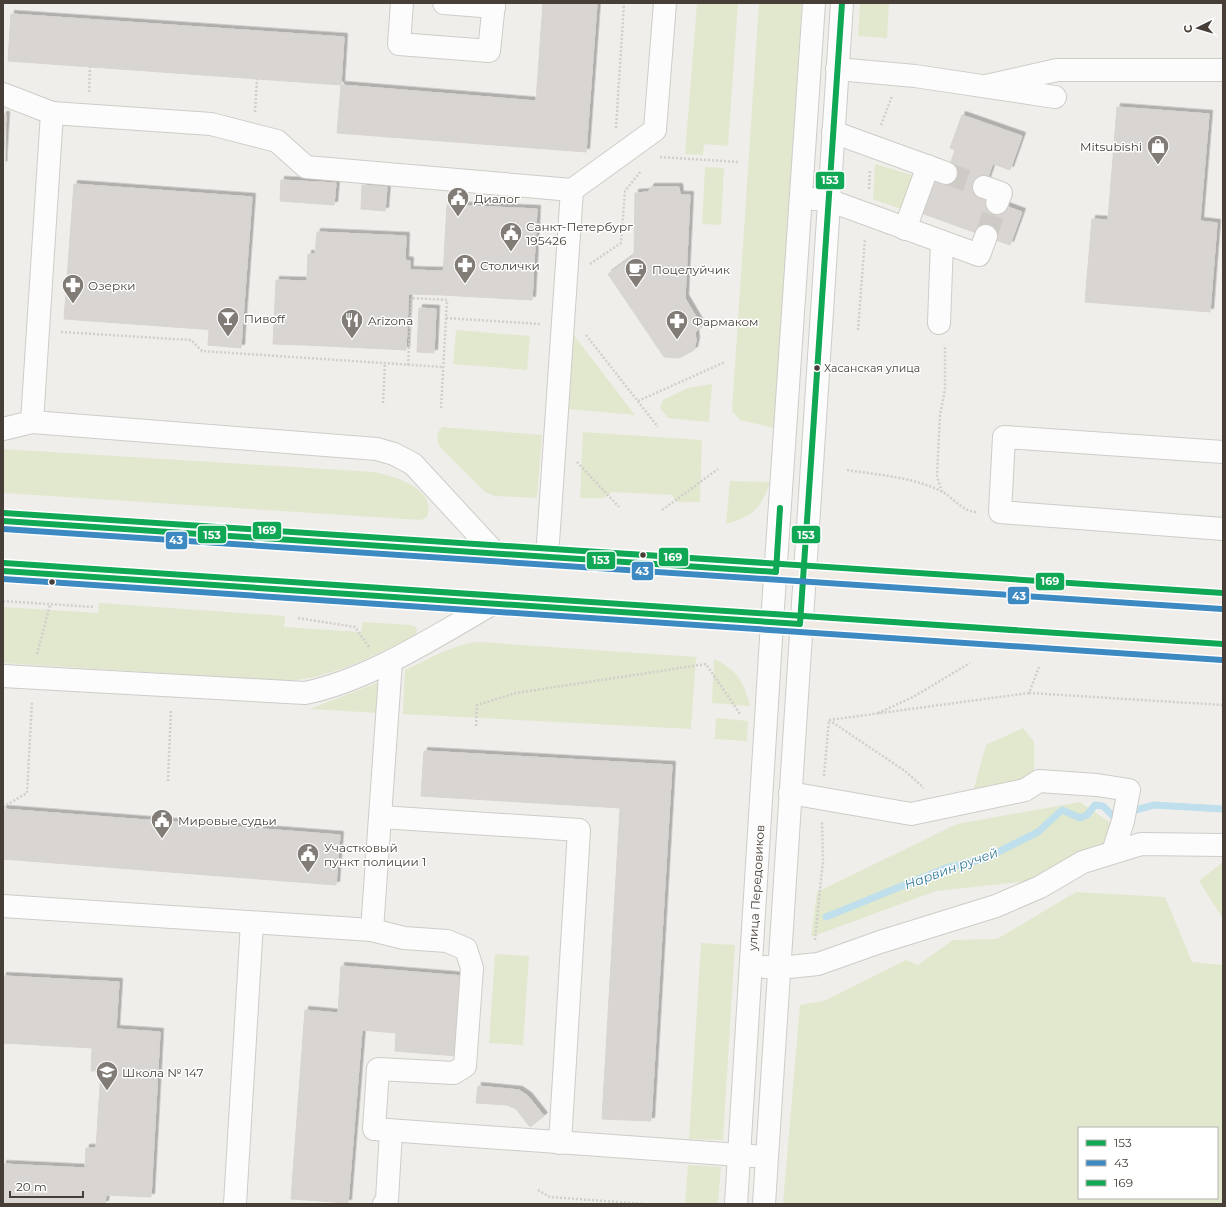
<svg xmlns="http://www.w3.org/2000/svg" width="1226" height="1207" font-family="Montserrat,sans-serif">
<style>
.green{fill:#e1e8cd;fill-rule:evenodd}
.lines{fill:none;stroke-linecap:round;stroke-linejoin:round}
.stream{stroke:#bedfeb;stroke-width:7}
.building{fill:#d8d5d2;stroke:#d8d5d1;filter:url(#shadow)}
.minor-tunnel{stroke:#cecbc7;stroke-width:22;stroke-dasharray:22 11;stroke-linecap:butt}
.minor-casing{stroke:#ceccc8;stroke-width:24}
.major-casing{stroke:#d1c7ba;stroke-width:24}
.path{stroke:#d1cecb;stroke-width:2.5;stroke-dasharray:2 2;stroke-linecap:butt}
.minor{stroke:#fdfcfc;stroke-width:22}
.major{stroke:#f0ebe5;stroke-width:22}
.bus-1-casing{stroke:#fff;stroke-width:9}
.bus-2-casing{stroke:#fff;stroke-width:9}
.bus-3-casing{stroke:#fff;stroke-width:9}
.bus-1{stroke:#10a855;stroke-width:6}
.bus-2{stroke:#3d8ac2;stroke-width:6}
.bus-3{stroke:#10a855;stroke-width:6}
.bus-dot{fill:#463e37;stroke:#fff;stroke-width:1.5}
.labels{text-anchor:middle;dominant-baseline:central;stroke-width:3;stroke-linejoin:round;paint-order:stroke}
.bus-label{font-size:11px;fill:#463e37;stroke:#fff;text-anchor:start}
.poi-label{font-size:12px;fill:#463e37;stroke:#fff;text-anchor:start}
.street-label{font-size:12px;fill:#463e37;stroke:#fff}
.water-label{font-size:13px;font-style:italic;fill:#347c9b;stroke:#fff}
.line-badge{stroke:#fff;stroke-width:1.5}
.badge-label{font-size:11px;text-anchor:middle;font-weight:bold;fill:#fff}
</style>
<defs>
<filter id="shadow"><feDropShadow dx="3.5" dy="-3.5" stdDeviation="0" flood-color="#0004"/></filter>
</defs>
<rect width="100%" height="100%" fill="#f0eeeb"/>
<path class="green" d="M697 3H738L728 146 704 144 703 155 685 154Z
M759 3H802L774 428 740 420 732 411Z
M860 3H889L887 38 858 36Z
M875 164 912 175 916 180 904 207 898 208 873 199Z
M705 167 724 168 721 225 702 224Z
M456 330 530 336 527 370 453 364Z
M573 334 635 415 568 409Z
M712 384 709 422 668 418 660 408 663 400 688 388Z
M442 427 542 435 537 498 495 496 485 492 440 447C436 438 436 434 442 427Z
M583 432 702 440 700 502H677L672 495 612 492 605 498H580Z
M3 449 373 472C393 475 438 489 427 517L421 520 3 493Z
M730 481 770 482C761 509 753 516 726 524Z
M99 603 285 616 284 627 361 632 363 622 411 625 416 627 417 633 413 638C372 655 331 679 286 681L3 663V607L98 613Z
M481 642 696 657 691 729 403 714 405 670C430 659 454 643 481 642Z
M714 659C737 670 744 681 750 706L712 703Z
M379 682 378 713 310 709Z
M716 718 748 721 747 741 715 739Z
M1023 728 1034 742V778L972 795 986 745Z
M1080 802 1117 827 1108 848 1038 880 936 891 811 937 817 892 957 824Z
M1223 862V919L1199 881Z
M1076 892 1165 897 1192 962 1223 965V1204H783L800 1005 824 1001 906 960 918 965 953 940 997 939ZM1079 1128H1217V1198H1079Z
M701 943 735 945 723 1140 689 1139Z
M495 954 529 956 523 1045 489 1043Z
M688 1165 721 1167 718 1204H685Z"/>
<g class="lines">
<path class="stream" d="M826 917 946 868 984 859 1038 832 1062 810 1080 818 1087 815 1095 805 1103 806 1115 818 1128 812 1154 805 1223 809"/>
</g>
<path class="building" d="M543 3H597L586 152 337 133 341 85 536 101Z
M11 14 344 37 341 85 8 61Z
M1117 107 1209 114 1200 221 1217 223 1210 312 1085 302 1092 219 1108 220Z
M3 115H6L3 165Z
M962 115 1022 136 1010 170 950 148Z
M955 150 993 163 981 197 1022 212 1010 245 921 213 933 180 943 184Z
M281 180 336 183 334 205 280 201Z
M74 184 252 197 242 332 64 319Z
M362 185 387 187 385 211 361 209Z
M651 187H679L680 195H690L685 298 702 327 695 332 696 341 694 350 679 358 664 357 608 274 634 255 635 193 648 192Z
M447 205 537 209 532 300 442 295Z
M317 232 406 236 405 260 410 261 406 350 304 345 308 254H315Z
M410 270 443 271 442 295 408 294Z
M276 280 307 281 304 345 273 344Z
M419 308 436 309 434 353 417 352Z
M209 330 242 332 241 348 208 345Z
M424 751 672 765 651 1121 602 1119 620 808 421 796Z
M3 809 340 835 336 885 3 859Z
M341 966 463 976 457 1056 395 1051 396 1033 362 1030 348 1203 291 1199 305 1010 338 1013Z
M3 976 119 982 116 1029 160 1032 151 1197 106 1195 105 1204H3V1164L85 1168 86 1148H96L101 1071H91L92 1048 3 1043Z
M478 1086 519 1090 528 1096 544 1116 530 1127 516 1109 507 1105 476 1103Z"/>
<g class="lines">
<path class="minor-tunnel" d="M946 173 984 187
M986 236 997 203"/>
<g class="minor-casing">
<g id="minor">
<path d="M402 3 399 44 489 51 494 3"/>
<path d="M444 3 494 7"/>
<path d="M837 69 915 76 1055 97"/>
<path d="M986 86 1057 70H1223"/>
<path d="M3 94 52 113 211 124 277 141 306 167 572 190 655 130 665 3"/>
<path d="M833 132 946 173"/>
<path d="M984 187 1001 193 997 203"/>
<path d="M814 199 828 200 979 255 986 236"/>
<path d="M905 229 928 166"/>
<path d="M939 323 942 242"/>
<path d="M32 422 52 113"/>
<path d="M3 429 32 422 377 449 394 454 413 464 496 554"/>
<path d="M1223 452 1004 437 1000 512 1223 529"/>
<path d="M547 557 572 190"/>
<path d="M3 676 305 693C369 680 436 636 492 604"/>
<path d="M790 793 911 814 1025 790 1039 781 1097 785 1129 790 1123 821 1113 852"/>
<path d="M381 817 579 830 560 1143"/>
<path d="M3 906 372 930 404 938 447 941 466 949 472 968 465 1066 454 1073 378 1069 374 1129 753 1156"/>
<path d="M372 930 391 661"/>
<path d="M765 967 779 968 818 964 880 942 996 906 1040 887 1083 862 1141 844 1223 845"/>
<path d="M235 1204 252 923"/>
<path d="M384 1204 387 1200 391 1131"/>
<path id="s1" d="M736 1204 772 622 814 3"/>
<path d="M764 1204 842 3"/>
</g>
</g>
<g class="major-casing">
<path id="major" d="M3 521 1223 601
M3 571 1223 652"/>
</g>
<path class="path" d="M89 92 90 67
M255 112 257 79
M881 125 892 96
M616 128 624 3
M660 157 738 162
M869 189 870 171
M590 264 621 243 625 191 641 171
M446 318 540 324
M858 330 865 238
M61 332 191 340 202 351 443 367
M586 335 658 427
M408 365 412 298 448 300
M638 401 725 362
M383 403 385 363
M441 408 447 300
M577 462 619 507
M847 470C879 475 912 477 941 491 953 497 962 512 977 512
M942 492 937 476 940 415 945 389V345
M662 510 718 469
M3 601 93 607
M298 618 355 627 369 647
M37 654 50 605
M1029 693 1223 705
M878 713 913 697 970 663
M829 720 1029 693 1039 667
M829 720 905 771 924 788
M476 726 477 705 516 693 706 664 740 714
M824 776 829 720
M168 781 171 709
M3 807 27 793 32 701
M815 940 823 860 822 821
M538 1190 550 1197 645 1204"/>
<use href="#minor" class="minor"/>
<use href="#major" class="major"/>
<g class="bus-1-casing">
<path id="bus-1" d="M3 521 776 572 780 508
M3 571 800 624 842 3"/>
</g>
<g class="bus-2-casing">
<path id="bus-2" d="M3 529 1222 609
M3 579 1222 660"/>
</g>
<g class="bus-3-casing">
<path id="bus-3" d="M4 513 1223 593
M4 563 1223 644"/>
</g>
<use href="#bus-1" class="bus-1"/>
<use href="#bus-2" class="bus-2"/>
<use href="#bus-3" class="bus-3"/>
</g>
<defs>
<g id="shop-pin" transform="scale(1.15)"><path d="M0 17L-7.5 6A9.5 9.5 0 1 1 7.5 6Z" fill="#827c76" stroke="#fff"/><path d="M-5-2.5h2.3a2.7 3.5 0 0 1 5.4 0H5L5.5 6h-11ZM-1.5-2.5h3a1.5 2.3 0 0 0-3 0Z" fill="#fff"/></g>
<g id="civic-pin" transform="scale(1.15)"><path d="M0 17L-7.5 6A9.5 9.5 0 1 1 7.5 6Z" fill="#827c76" stroke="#fff"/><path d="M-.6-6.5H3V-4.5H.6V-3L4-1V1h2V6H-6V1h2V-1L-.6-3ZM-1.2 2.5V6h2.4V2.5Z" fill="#fff"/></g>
<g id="pharmacy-pin" transform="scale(1.15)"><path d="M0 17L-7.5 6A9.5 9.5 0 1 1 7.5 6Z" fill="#827c76" stroke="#fff"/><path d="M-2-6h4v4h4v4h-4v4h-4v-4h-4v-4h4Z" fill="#fff"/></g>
<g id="cafe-pin" transform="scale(1.15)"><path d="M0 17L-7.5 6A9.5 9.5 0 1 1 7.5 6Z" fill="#827c76" stroke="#fff"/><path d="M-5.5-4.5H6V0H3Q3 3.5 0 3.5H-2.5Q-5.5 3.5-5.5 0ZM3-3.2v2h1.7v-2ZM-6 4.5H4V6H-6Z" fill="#fff"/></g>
<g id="bar-pin" transform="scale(1.15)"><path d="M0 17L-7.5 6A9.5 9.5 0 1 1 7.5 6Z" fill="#827c76" stroke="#fff"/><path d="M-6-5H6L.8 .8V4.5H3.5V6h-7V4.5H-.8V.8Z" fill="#fff"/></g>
<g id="restaurant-pin" transform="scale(1.15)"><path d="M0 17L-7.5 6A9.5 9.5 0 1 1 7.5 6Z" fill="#827c76" stroke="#fff"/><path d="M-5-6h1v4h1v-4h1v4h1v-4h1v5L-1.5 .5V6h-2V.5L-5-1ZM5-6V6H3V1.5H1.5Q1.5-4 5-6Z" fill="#fff"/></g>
<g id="school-pin" transform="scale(1.15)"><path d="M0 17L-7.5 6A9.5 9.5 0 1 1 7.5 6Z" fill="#827c76" stroke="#fff"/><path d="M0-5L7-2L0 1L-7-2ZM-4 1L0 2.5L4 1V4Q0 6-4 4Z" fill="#fff"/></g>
</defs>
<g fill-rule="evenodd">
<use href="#shop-pin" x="1158" y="146"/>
<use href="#civic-pin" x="458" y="198"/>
<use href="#civic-pin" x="511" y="233"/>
<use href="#pharmacy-pin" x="465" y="265"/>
<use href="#cafe-pin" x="636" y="269"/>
<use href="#pharmacy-pin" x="73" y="285"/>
<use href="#bar-pin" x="228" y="318"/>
<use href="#restaurant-pin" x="352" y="320"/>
<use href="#pharmacy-pin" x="677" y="321"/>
<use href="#civic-pin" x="162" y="820"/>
<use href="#civic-pin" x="308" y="854"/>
<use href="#school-pin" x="107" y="1072"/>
</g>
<g class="bus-dot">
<circle cx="817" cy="368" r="3.5"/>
<circle cx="643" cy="555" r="3.5"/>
<circle cx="52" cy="582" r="3.5"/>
</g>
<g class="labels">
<g class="bus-label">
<text x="824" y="368">Хасанская улица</text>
</g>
<g class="poi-label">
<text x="1142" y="146" text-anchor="end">Mitsubishi</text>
<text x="474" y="198">Диалог</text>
<text x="526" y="226">Санкт-Петербург<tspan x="526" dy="14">195426</tspan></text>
<text x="480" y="265">Столички</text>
<text x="652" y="269">Поцелуйчик</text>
<text x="88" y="285">Озерки</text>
<text x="244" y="318">Пивoff</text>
<text x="368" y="320">Arizona</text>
<text x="692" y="321">Фармаком</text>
<text x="178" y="820">Мировые судьи</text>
<text x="324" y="847">Участковый<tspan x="324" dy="14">пункт полиции 1</tspan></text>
<text x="122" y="1072">Школа № 147</text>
</g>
<g class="street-label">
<text stroke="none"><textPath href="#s1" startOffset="317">улица Передовиков</textPath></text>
</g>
<g class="water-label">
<text transform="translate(951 868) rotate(-20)">Нарвин ручей</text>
</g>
</g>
<g class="line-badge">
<rect x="815" y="171" width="30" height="19" rx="4" fill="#10a855"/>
<rect x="252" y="521" width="30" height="19" rx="4" fill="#10a855"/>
<rect x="791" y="525" width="30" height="19" rx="4" fill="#10a855"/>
<rect x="197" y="525" width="30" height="19" rx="4" fill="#10a855"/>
<rect x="165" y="531" width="23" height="19" rx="4" fill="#3d8ac2"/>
<rect x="658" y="547" width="31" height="20" rx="4" fill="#10a855"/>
<rect x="586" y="551" width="30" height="19" rx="4" fill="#10a855"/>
<rect x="631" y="561" width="23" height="20" rx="4" fill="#3d8ac2"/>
<rect x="1035" y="572" width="30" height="19" rx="4" fill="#10a855"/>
<rect x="1007" y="586" width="23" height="19" rx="4" fill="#3d8ac2"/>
</g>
<g class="badge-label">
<text x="830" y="184">153</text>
<text x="267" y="534">169</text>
<text x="806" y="539">153</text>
<text x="212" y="539">153</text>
<text x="176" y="544">43</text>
<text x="673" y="561">169</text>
<text x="601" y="564">153</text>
<text x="642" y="575">43</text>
<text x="1050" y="585">169</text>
<text x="1019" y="600">43</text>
</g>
<rect width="1226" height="1207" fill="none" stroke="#463e37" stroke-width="8"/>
<rect x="1078" y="1127" width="140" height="72" fill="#ffffff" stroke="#b5b2af"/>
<rect x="1086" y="1140" width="20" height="6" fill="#10a855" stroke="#b5b2af"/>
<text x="1114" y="1147" font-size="12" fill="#463e37">153</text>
<rect x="1086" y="1160" width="20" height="6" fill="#3d8ac2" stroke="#b5b2af"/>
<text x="1114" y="1167" font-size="12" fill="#463e37">43</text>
<rect x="1086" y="1180" width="20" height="6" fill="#10a855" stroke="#b5b2af"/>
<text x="1114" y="1187" font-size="12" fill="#463e37">169</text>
<g transform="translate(1198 28) rotate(265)" stroke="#ffffff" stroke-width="3" paint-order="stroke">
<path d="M0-3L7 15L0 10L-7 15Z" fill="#463e37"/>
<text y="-6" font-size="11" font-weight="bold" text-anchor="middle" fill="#463e37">С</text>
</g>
<path d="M10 1191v6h73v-6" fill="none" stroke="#463e37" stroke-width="2"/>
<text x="16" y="1191" font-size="12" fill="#463e37" stroke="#ffffff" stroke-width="3" paint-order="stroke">20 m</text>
</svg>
